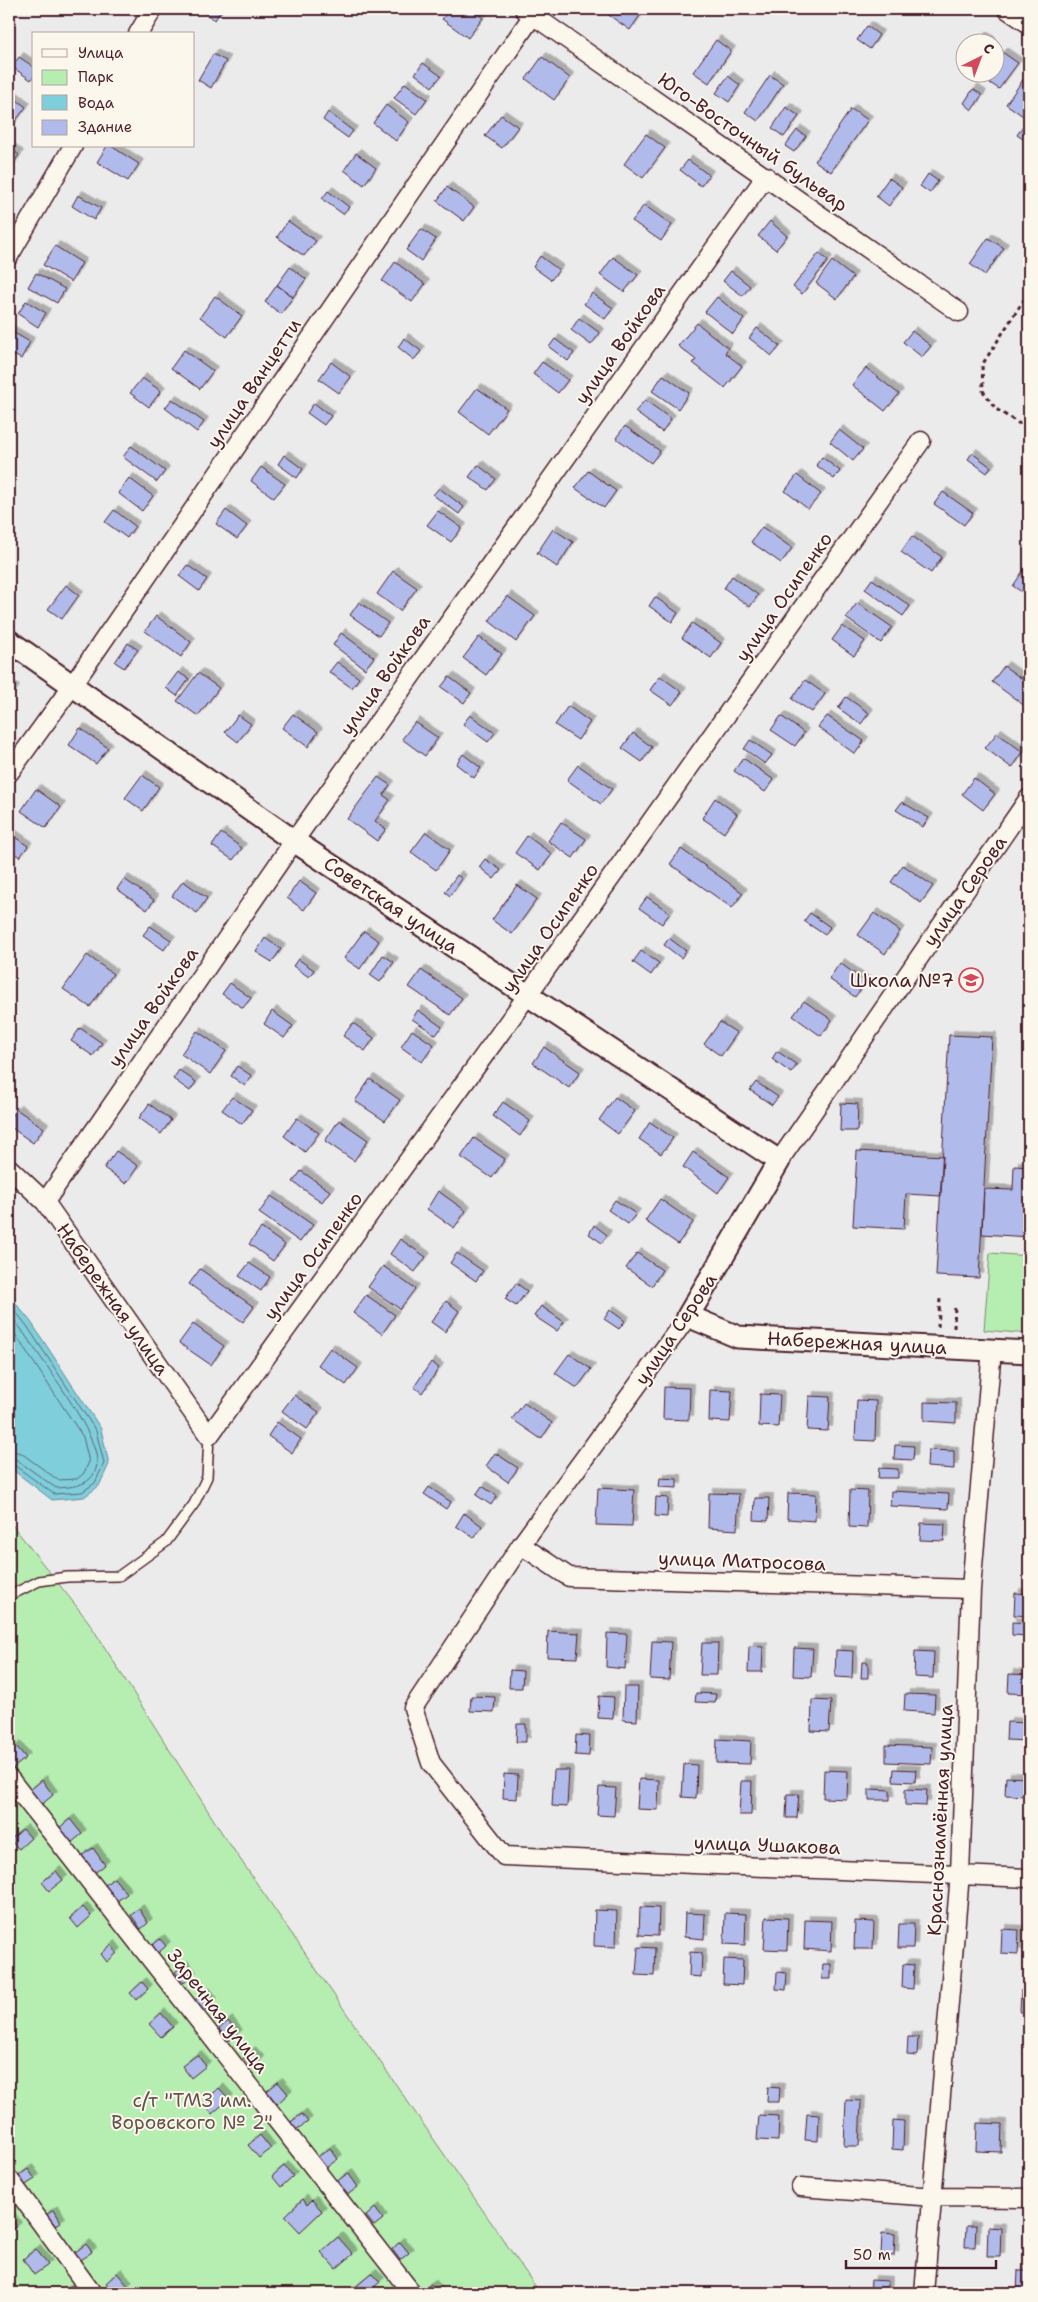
<svg xmlns="http://www.w3.org/2000/svg" width="1038" height="2302" font-family="'Shantell Sans',sans-serif">
<style>
.green{fill:#b6eeb1;stroke:#80866e}
.water{fill:#7fcedb;stroke:#6a8895}
.lines{fill:none;stroke-linecap:round;stroke-linejoin:round}
.shore{stroke:#5f6571;stroke-width:1}
.building{fill:#b0bbec;stroke:#4a1f2b;filter:url(#shadow)}
.service-casing{stroke:#4a1f2b;stroke-width:12}
.minor-casing{stroke:#4a1f2b;stroke-width:21}
.tertiary-casing{stroke:#4a1f2b;stroke-width:25}
.path{stroke:#4a1f2b;stroke-width:3;stroke-dasharray:4 4;stroke-linecap:butt}
.service{stroke:#fbf7ec;stroke-width:9}
.minor{stroke:#fbf7ec;stroke-width:18}
.tertiary{stroke:#fbf7ec;stroke-width:21}
.labels{text-anchor:middle;dominant-baseline:central;stroke-width:4;stroke-linejoin:round;paint-order:stroke}
.street-label{font-size:19px;fill:#4a1f2b;stroke:#fbf7ec}
.poi-label{font-size:19px;fill:#4a1f2b;stroke:#fbf7ec;text-anchor:end}
.park-label{font-size:19px;fill:#65534c;stroke:#fbf7ec}
</style>
<defs>
<filter id="shadow"><feDropShadow dx="4.5" dy="-4.5" stdDeviation="0" flood-color="#0004"/></filter>
</defs>
<rect width="100%" height="100%" fill="#ecebec"/>
<filter id="ink" filterUnits="userSpaceOnUse"><feTurbulence type="fractalNoise" baseFrequency=".02" numOctaves="2"/><feDisplacementMap in="SourceGraphic" scale="10" xChannelSelector="R" yChannelSelector="G"/><feConvolveMatrix kernelMatrix="1 2 1 2 8 2 1 2 1" color-interpolation-filters="sRGB"/></filter>
<g filter="url(#ink)">
<path class="green" d="M990 1253 1029 1256V1334L984 1330Z
M9 1521 88 1621 222 1833 540 2293H9Z"/>
<path class="water" d="M9 1295 31 1322 101 1429 109 1464 99 1486 84 1497 52 1500 9 1467Z"/>
<g class="lines">
<path class="shore" d="M9 1303 27 1326 96 1431 104 1463 95 1483 82 1492 54 1494 14 1465 9 1464
M9 1313 21 1329C39 1356 99 1434 97 1463 95 1486 73 1487 56 1488L17 1460 9 1458
M9 1325 83 1437 89 1462 84 1473 77 1479 58 1480 21 1453 9 1450"/>
</g>
<path class="building" d="M198 9H222L215 20Z
M450 9H471L483 18 468 38 442 19Z
M605 9H640L643 11 630 30 603 11Z
M867 26 879 35 870 49 857 40Z
M982 36 992 42H977Z
M716 40 731 51 709 83 693 72Z
M1002 52 1018 63 999 89 984 79 988 72H996V62Z
M213 54 226 61 211 88 198 80Z
M19 57 34 67V76L31 80 12 67Z
M542 57 570 78 554 100 526 79Z
M423 63 441 76 432 87 415 74Z
M1029 71V108L1023 116 1006 104Z
M770 75 783 84 758 121 745 112Z
M728 76 740 85 729 102 716 93Z
M405 83 427 99 416 114 394 98Z
M973 89 982 95 972 110 964 103Z
M9 94 26 107 9 130Z
M386 105 409 122 396 141 373 123Z
M786 107 799 116 784 137 772 128Z
M851 109 868 120 831 172 815 161Z
M328 112 353 131 348 138 323 120Z
M501 115 518 127 502 148 485 136Z
M1029 117V143L1017 135Z
M797 130 806 136 794 152 785 146Z
M646 134 665 148 643 178 624 164Z
M107 146H111L139 164 128 181 97 162Z
M9 147 19 155 9 170Z
M356 153 376 168 364 185 344 170Z
M688 160 709 175 701 186 680 170Z
M928 174 938 181 930 193 920 186Z
M889 178 902 187 889 206 876 196Z
M447 187 474 207 464 221 437 201Z
M328 191 349 207 343 214 322 199Z
M78 195 101 208 94 220 72 206Z
M644 205 672 225 661 241 632 221Z
M288 221 316 241 304 256 277 237Z
M770 221 787 236 776 250 758 236Z
M421 229 436 239 421 261 406 250Z
M988 238 1004 248 985 275 970 264Z
M55 246 82 263 71 282 43 265Z
M819 253 828 261 802 294 793 287Z
M540 256 559 270 551 280 533 267Z
M613 257 638 275 624 292 600 275Z
M832 261 853 277 837 299 816 283Z
M395 262 425 284 412 302 382 281Z
M290 267 306 279 293 297 277 285Z
M731 271 750 286 743 296 723 281Z
M36 273 65 289 57 303 28 287Z
M277 285 293 297 281 314 265 302Z
M592 293 613 308 605 319 584 304Z
M215 296 242 316 227 337 200 317Z
M717 297 744 319 733 334 705 312Z
M26 301 46 313 38 327 18 314Z
M579 318 600 333 591 345 571 330Z
M697 323 728 348 725 353 742 366 725 388 693 363 696 360 678 346Z
M757 328 780 346 772 356 749 338Z
M9 330 30 342 21 359 9 352Z
M912 331 931 346 922 357 903 342Z
M404 338 421 351 414 360 398 347Z
M555 339 574 353 568 361 549 347Z
M184 350 213 371 200 389 171 368Z
M331 362 351 377 339 393 319 379Z
M542 362 568 380 558 393 533 374Z
M866 368 899 394 885 411 852 385Z
M663 375 689 393 678 409 652 391Z
M142 378 161 391 149 407 130 393Z
M477 388 507 409 488 434 459 412Z
M172 399 204 422 197 432 165 408Z
M645 400 671 419 662 432 635 412Z
M314 403 331 416 324 425 307 413Z
M625 426 660 451 651 463 616 438Z
M839 430 863 449 853 461 830 442Z
M131 446 165 471 157 482 123 457Z
M972 453 991 467 987 473 968 459Z
M284 455 303 469 297 478 278 464Z
M822 457 840 471 834 479 816 465Z
M478 465 496 479 488 490 469 477Z
M261 467 285 484 274 498 251 481Z
M588 471 616 491 604 508 575 488Z
M797 475 821 494 808 509 785 491Z
M129 478 153 496 142 511 118 493Z
M439 488 464 507 459 514 433 495Z
M943 492 973 513 964 525 934 504Z
M114 510 135 526 127 538 105 522Z
M226 510 247 526 237 539 216 524Z
M438 511 462 528 451 542 427 525Z
M762 527 792 548 781 563 751 542Z
M553 529 573 542 557 567 537 553Z
M912 536 942 557 931 573 901 552Z
M1029 562V585L1023 593 1013 586Z
M187 565 207 579 199 591 179 576Z
M393 571 417 588 400 611 377 594Z
M732 576 758 595 750 607 724 588Z
M872 579 910 606 903 616 865 589Z
M66 585 79 595 62 619 48 609Z
M507 596 535 616 516 642 489 621Z
M655 597 678 613 672 622 649 606Z
M359 602 388 623 379 636 350 615Z
M857 603 892 627 881 643 846 618Z
M156 616 191 642 181 657 145 631Z
M692 623 721 643 711 658 682 638Z
M842 626 865 641 854 656 832 640Z
M341 633 374 657 365 669 333 645Z
M479 637 502 654 486 675 463 658Z
M128 643 138 650 124 668 115 662Z
M337 662 359 678 352 688 329 672Z
M1004 666 1029 684V709L992 682Z
M178 672 189 679 177 696 166 688Z
M198 673 219 688 198 716 177 701Z
M660 676 682 692 672 705 650 690Z
M449 677 471 693 464 703 441 687Z
M805 680 825 694 812 712 792 699Z
M9 685 15 690 9 699Z
M846 697 869 713 861 724 838 708Z
M568 706 590 722 578 740 555 725Z
M293 714 318 732 308 747 282 728Z
M238 715 251 724 238 742 225 732Z
M470 715 495 733 488 742 463 724Z
M781 716 804 733 795 746 771 730Z
M827 716 864 741 855 754 818 727Z
M415 722 438 738 425 756 402 739Z
M80 728 108 748 96 764 69 745Z
M633 733 652 747 642 762 622 748Z
M997 733 1023 752 1012 768 985 748Z
M750 740 772 755 765 764 744 749Z
M463 754 481 768 474 778 456 764Z
M743 758 774 780 765 792 734 771Z
M578 765 612 789 601 804 567 780Z
M142 775 159 787 143 811 125 798Z
M378 777 390 785 383 795 390 800 375 821 386 829 377 841 347 819Z
M974 778 995 794 983 810 962 794Z
M36 789 61 807 46 828 21 811Z
M715 798 737 814 724 833 702 818Z
M902 802 929 818 923 827 896 810Z
M561 822 586 839 573 858 548 841Z
M426 832 450 850 436 870 411 852Z
M9 833 28 846 20 857 9 850Z
M221 833 242 848 233 860 212 846Z
M527 836 552 854 540 870 515 853Z
M681 849 743 893 732 908 670 864Z
M485 859 501 870 494 879 479 867Z
M903 865 933 886 921 903 891 882Z
M457 875 462 879 450 896 445 892Z
M124 879 154 900 147 910 117 889Z
M183 881 207 898 197 913 172 896Z
M299 881 316 893 304 910 287 898Z
M517 885 537 899 512 934 492 920Z
M647 897 670 913 662 924 639 908Z
M810 913 830 927 825 935 804 921Z
M874 913 900 931 885 954 858 935Z
M150 926 171 940 164 950 143 935Z
M364 931 379 941 360 969 344 958Z
M265 938 281 949 272 962 256 952Z
M669 938 686 951 681 958 664 945Z
M641 951 659 963 651 975 633 962Z
M87 955 113 974 90 1007 63 989Z
M383 955 394 962 380 982 370 975Z
M298 959 314 970 309 977 293 966Z
M840 963 866 982 855 997 829 979Z
M421 970 462 998 450 1015 409 987Z
M230 983 251 998 243 1008 222 994Z
M804 1001 832 1020 821 1036 793 1016Z
M418 1010 442 1027 436 1035 412 1019Z
M272 1011 293 1026 284 1038 264 1024Z
M720 1022 737 1033 721 1056 704 1044Z
M353 1023 374 1038 365 1051 343 1036Z
M80 1028 102 1043 93 1056 71 1041Z
M412 1030 434 1045 422 1062 401 1047Z
M197 1031 226 1051 210 1074 181 1054Z
M949 1035 992 1037 979 1278 936 1276Z
M544 1047 580 1072 569 1088 533 1063Z
M777 1051 797 1065 791 1073 772 1059Z
M237 1066 252 1076 245 1086 231 1076Z
M179 1070 196 1082 190 1091 173 1079Z
M370 1079 400 1100 385 1121 355 1101Z
M756 1082 778 1097 772 1105 750 1090Z
M232 1097 252 1110 242 1124 222 1110Z
M615 1097 635 1111 618 1134 599 1120Z
M503 1102 530 1121 520 1136 493 1116Z
M841 1103 858 1104 857 1131H840Z
M149 1104 171 1120 161 1134 139 1118Z
M16 1109 44 1128 33 1143 9 1126V1119Z
M297 1118 319 1133 305 1152 284 1136Z
M339 1120 368 1140 354 1161 325 1141Z
M650 1122 673 1138 661 1154 639 1139Z
M474 1138 505 1159 492 1178 461 1157Z
M116 1151 138 1166 126 1184 104 1168Z
M857 1151 943 1156 941 1196 906 1194 904 1229 853 1226Z
M693 1152 729 1177 718 1193 683 1167Z
M1014 1166 1029 1167V1237L982 1234 984 1189 1013 1190Z
M301 1171 330 1191 322 1202 293 1182Z
M438 1191 466 1211 454 1228 427 1209Z
M271 1196 313 1225 300 1242 259 1213Z
M660 1199 693 1222 678 1244 645 1221Z
M615 1200 636 1214 628 1224 608 1210Z
M594 1225 607 1235 602 1243 589 1234Z
M261 1228 285 1245 273 1261 249 1244Z
M400 1239 426 1257 415 1272 390 1254Z
M457 1253 483 1271 476 1281 450 1263Z
M637 1253 662 1270 652 1286 626 1268Z
M249 1263 270 1277 261 1291 239 1276Z
M383 1266 415 1289 400 1309 368 1287Z
M200 1269 254 1307 243 1322 189 1284Z
M516 1283 527 1291 516 1306 505 1299Z
M366 1295 395 1315 382 1334 353 1313Z
M446 1301 459 1311 445 1332 431 1322Z
M541 1306 564 1322 557 1331 534 1316Z
M610 1310 625 1321 619 1329 604 1319Z
M193 1324 224 1346 211 1365 179 1343Z
M330 1348 358 1368 346 1385 318 1365Z
M569 1354 591 1369 577 1388 555 1373Z
M431 1362 439 1368 422 1393 414 1387Z
M664 1387 690 1388 689 1420 663 1419Z
M710 1390 732 1391 730 1422 709 1421Z
M760 1394 780 1395 778 1427 759 1426Z
M294 1395 319 1412 307 1429 282 1411Z
M809 1396 830 1397 828 1431 807 1430Z
M857 1400 876 1401 875 1441 855 1440Z
M924 1402 956 1403V1423L924 1421Z
M524 1403 552 1423 541 1439 512 1419Z
M277 1422 301 1439 292 1453 268 1436Z
M895 1445 914 1446 913 1460 894 1459Z
M928 1450 954 1451V1469L927 1467Z
M495 1453 518 1468 508 1482 486 1466Z
M1024 1464H1029V1478H1024Z
M879 1468 898 1469V1478H878Z
M660 1478 677 1479V1488L659 1487Z
M482 1486 497 1496 491 1505 476 1495Z
M429 1487 451 1502 446 1509 424 1494Z
M598 1488 634 1490 632 1526 596 1525Z
M850 1490 868 1491 867 1528 849 1527Z
M891 1491 949 1494 948 1509 890 1506Z
M709 1493 739 1494 737 1530 708 1528Z
M788 1493 816 1494 815 1521 787 1519Z
M656 1497 668 1498 667 1517 655 1516Z
M755 1498H769L768 1521 754 1520Z
M464 1513 482 1526 474 1538 456 1526Z
M921 1523 945 1524 944 1541 920 1540Z
M1015 1593 1029 1594V1616L1014 1615Z
M1012 1622 1029 1623V1636L1012 1635Z
M548 1631 579 1633 577 1658 547 1657Z
M607 1633 627 1634 625 1669 606 1667Z
M652 1641 671 1642 669 1680 650 1679Z
M702 1643H718L717 1675H700Z
M749 1646 763 1647 762 1672H748Z
M794 1648 813 1649 811 1677 793 1676Z
M836 1650 853 1651 852 1678 835 1677Z
M915 1651 934 1652 933 1678 914 1677Z
M862 1662H868V1678H861Z
M510 1670 523 1671 522 1688H509Z
M1009 1674 1029 1675V1694L1008 1693Z
M624 1687H638L637 1721 623 1720Z
M696 1693 716 1694 715 1703 695 1702Z
M905 1694 935 1695 934 1713 904 1711Z
M471 1696 495 1697 494 1712 470 1711Z
M599 1696 614 1697 613 1719 598 1718Z
M812 1700 831 1701 829 1732 811 1731Z
M1007 1722 1029 1723V1741L1006 1740Z
M517 1724H526V1742H516Z
M576 1735 590 1736 589 1756 575 1755Z
M717 1739 751 1741 750 1764 716 1763Z
M886 1745 932 1747 931 1764 886 1762Z
M16 1746 26 1758 12 1769 9 1765V1752Z
M684 1764 697 1765 696 1798 682 1797Z
M894 1769 916 1770 915 1782 893 1781Z
M554 1770H569L567 1807 552 1806Z
M824 1770 848 1771 847 1799 823 1798Z
M504 1774 518 1775 517 1799 503 1798Z
M1006 1777 1028 1778 1027 1796 1005 1795Z
M639 1779 659 1780 658 1810 637 1809Z
M42 1780 53 1795 41 1805 29 1791Z
M741 1781H752L751 1815H739Z
M599 1787 616 1788 614 1816 597 1815Z
M869 1789 890 1790V1800H869Z
M905 1789 927 1790 926 1806 905 1805Z
M787 1794H799L797 1818H786Z
M70 1819 82 1834 71 1843 59 1828Z
M23 1829 31 1838 19 1849 10 1840Z
M93 1848 105 1865 93 1874 81 1856Z
M56 1871 63 1880 49 1891 42 1882Z
M114 1878 127 1894 117 1901 105 1885Z
M83 1907 91 1916 78 1928 70 1918Z
M640 1907 659 1908 658 1936 639 1935Z
M139 1909 148 1923 141 1929 131 1915Z
M595 1910 617 1911 616 1947 594 1946Z
M685 1913 705 1914 704 1939 684 1937Z
M725 1913 746 1914 745 1945 724 1944Z
M766 1917 788 1918 787 1950 764 1949Z
M805 1920 832 1921 831 1951 804 1949Z
M855 1921 874 1922 873 1949H854Z
M899 1924H914L913 1948H898Z
M1002 1929 1019 1930 1018 1954 1001 1953Z
M160 1939 166 1946 158 1953 151 1946Z
M111 1945 117 1953 107 1962 101 1954Z
M638 1947 655 1948 654 1976 636 1975Z
M690 1952 702 1953 701 1977 689 1976Z
M724 1959 743 1960 742 1985 723 1984Z
M823 1964H831V1979H822Z
M903 1964 914 1965 913 1989 902 1988Z
M183 1965 192 1976 184 1983 175 1972Z
M777 1972 787 1973 786 1990 776 1989Z
M142 1982 148 1989 136 2000 130 1993Z
M1021 1990 1029 1991V2012H1020Z
M205 1992 213 2002 204 2011 195 2000Z
M161 2013 173 2027 161 2037 149 2024Z
M228 2021 238 2034 229 2041 219 2029Z
M908 2037H918L917 2056 907 2055Z
M251 2051 260 2061 252 2068 243 2058Z
M197 2055 206 2066 191 2078 182 2066Z
M278 2082 288 2094 277 2104 267 2091Z
M768 2087 780 2088 779 2102H767Z
M219 2088 229 2099 212 2114 203 2103Z
M846 2100 861 2101 859 2146H844Z
M302 2114 308 2122 294 2131 289 2123Z
M807 2114 819 2115 818 2141 805 2140Z
M759 2115 779 2116 778 2141 757 2140Z
M893 2120 904 2121 903 2150 892 2149Z
M977 2123 1002 2124 1001 2152 976 2151Z
M1026 2128H1029V2155H1025Z
M260 2135 271 2149 259 2158 248 2145Z
M330 2148 338 2159 323 2170 315 2159Z
M284 2166 293 2176 281 2187 272 2176Z
M28 2169 35 2179 24 2186 17 2177Z
M348 2173 358 2187 346 2196 336 2182Z
M303 2199 307 2205 312 2200 322 2211 300 2232 285 2216Z
M375 2208 383 2219 374 2226 366 2216Z
M54 2210 61 2222 51 2228 44 2216Z
M9 2215 17 2227 9 2233Z
M966 2226H976L975 2247H965Z
M988 2227 1001 2228 1000 2257H987Z
M882 2233 895 2234 894 2256H881Z
M338 2237 353 2254 336 2269 321 2252Z
M400 2242 409 2253 400 2260 392 2249Z
M86 2244 92 2252 80 2260 74 2253Z
M36 2249 48 2265 34 2275 23 2259Z
M1018 2270H1029V2293H1017Z
M117 2273 128 2286 120 2293H115L106 2283Z
M372 2273 380 2282 367 2293H355L352 2290Z
M871 2280 888 2281V2293H870Z
M431 2284 439 2293H427L424 2289Z
M73 2285 79 2293H60Z"/>
<g class="lines">
<g class="service-casing">
<path id="service" d="M9 1596 39 1581 67 1577 119 1576 166 1542 194 1504 207 1477 209 1436"/>
</g>
<g class="minor-casing">
<path id="minor" d="M524 9 959 312
M1007 9 1029 24
M138 34 153 9
M9 256 73 146
M9 773 72 686 533 15
M779 1161 1029 798
M9 1168 45 1202 209 1436 527 996 921 441
M45 1202 294 841 766 176
M688 1316 521 1545 413 1708 431 1763 504 1856 1029 1878
M521 1545 569 1577 971 1589
M9 1778 412 2293
M9 2179 92 2293
M801 2187 934 2197 1029 2198
M924 2293 960 1874 971 1589 992 1349"/>
</g>
<g class="tertiary-casing">
<path id="tertiary" d="M9 641 294 841 779 1161 688 1316 738 1337 1029 1352"/>
</g>
<path class="path" d="M1029 292 982 365 983 391 996 409 1018 423 1029 425
M938 1327 940 1299
M954 1328 955 1304"/>
<use href="#service" class="service"/>
<use href="#minor" class="minor"/>
<use href="#tertiary" class="tertiary"/>
</g>
</g>
<defs>
<g id="school-ring" transform="scale(1.25)"><circle r="9.5" fill="#fbf7ec" stroke="#d1495b" stroke-width="1.5"/><path d="M0-5L7-2L0 1L-7-2ZM-4 1L0 2.5L4 1V4Q0 6-4 4Z" fill="#d1495b"/></g>
</defs>
<g fill-rule="evenodd">
<use href="#school-ring" x="971" y="980"/>
</g>
<g class="labels">
<g class="street-label">
<text transform="translate(753 142) rotate(35)">Юго-Восточный бульвар</text>
<text transform="translate(620 344) rotate(-55)">улица Войкова</text>
<text transform="translate(254 383) rotate(-56)">улица Ванцетти</text>
<text transform="translate(784 597) rotate(-55)">улица Осипенко</text>
<text transform="translate(385 675) rotate(-55)">улица Войкова</text>
<text transform="translate(965 891) rotate(-55)">улица Серова</text>
<text transform="translate(391 905) rotate(34)">Советская улица</text>
<text transform="translate(550 928) rotate(-55)">улица Осипенко</text>
<text transform="translate(153 1007) rotate(-55)">улица Войкова</text>
<text transform="translate(313 1256) rotate(-54)">улица Осипенко</text>
<text transform="translate(113 1299) rotate(55)">Набережная улица</text>
<text transform="translate(676 1329) rotate(-56)">улица Серова</text>
<text transform="translate(857 1343) rotate(3)">Набережная улица</text>
<text transform="translate(742 1561) rotate(2)">улица Матросова</text>
<text transform="translate(940 1820) rotate(-87)">Краснознамённая улица</text>
<text transform="translate(767 1845) rotate(2)">улица Ушакова</text>
<text transform="translate(218 2011) rotate(52)">Заречная улица</text>
</g>
<g class="poi-label">
<text x="954" y="980">Школа №7</text>
</g>
<g class="park-label">
<text x="192" y="2100">с/т "ТМЗ им.<tspan x="192" dy="22">Воровского № 2"</tspan></text>
</g>
</g>
<rect width="1038" height="2302" fill="none" stroke="#fbf7ec" stroke-width="30"/>
<rect x="15" y="15" width="1008" height="2272" fill="none" stroke="#4a1f2b" stroke-width="2" filter="url(#ink)"/>
<rect x="32" y="32" width="162" height="115" fill="#fbf7ec" stroke="#b4a19f"/>
<rect x="42" y="49" width="25" height="8" fill="#fbf7ec" stroke="#b4a19f"/>
<text x="78" y="58" font-size="15" fill="#4a1f2b">Улица</text>
<rect x="42" y="70" width="25" height="15" fill="#b6eeb1" stroke="#b4a19f"/>
<text x="78" y="82" font-size="15" fill="#4a1f2b">Парк</text>
<rect x="42" y="95" width="25" height="15" fill="#7fcedb" stroke="#b4a19f"/>
<text x="78" y="108" font-size="15" fill="#4a1f2b">Вода</text>
<rect x="42" y="120" width="25" height="15" fill="#b0bbec" stroke="#b4a19f"/>
<text x="78" y="132" font-size="15" fill="#4a1f2b">Здание</text>
<g transform="translate(980 58) rotate(42)"><circle r="24" fill="#fbf7ec" stroke="#b4a19f"/>
<path d="M0-4L9 19L0 12L-9 19Z" fill="#d1495b"/>
<text y="-8" font-size="14" font-weight="bold" text-anchor="middle" fill="#4a1f2b">С</text>
</g>
<path d="M846 2260v8h150v-8" fill="none" stroke="#4a1f2b" stroke-width="2.5"/>
<text x="853" y="2260" font-size="15" fill="#4a1f2b" stroke="#fbf7ec" stroke-width="4" paint-order="stroke">50 m</text>
</svg>
